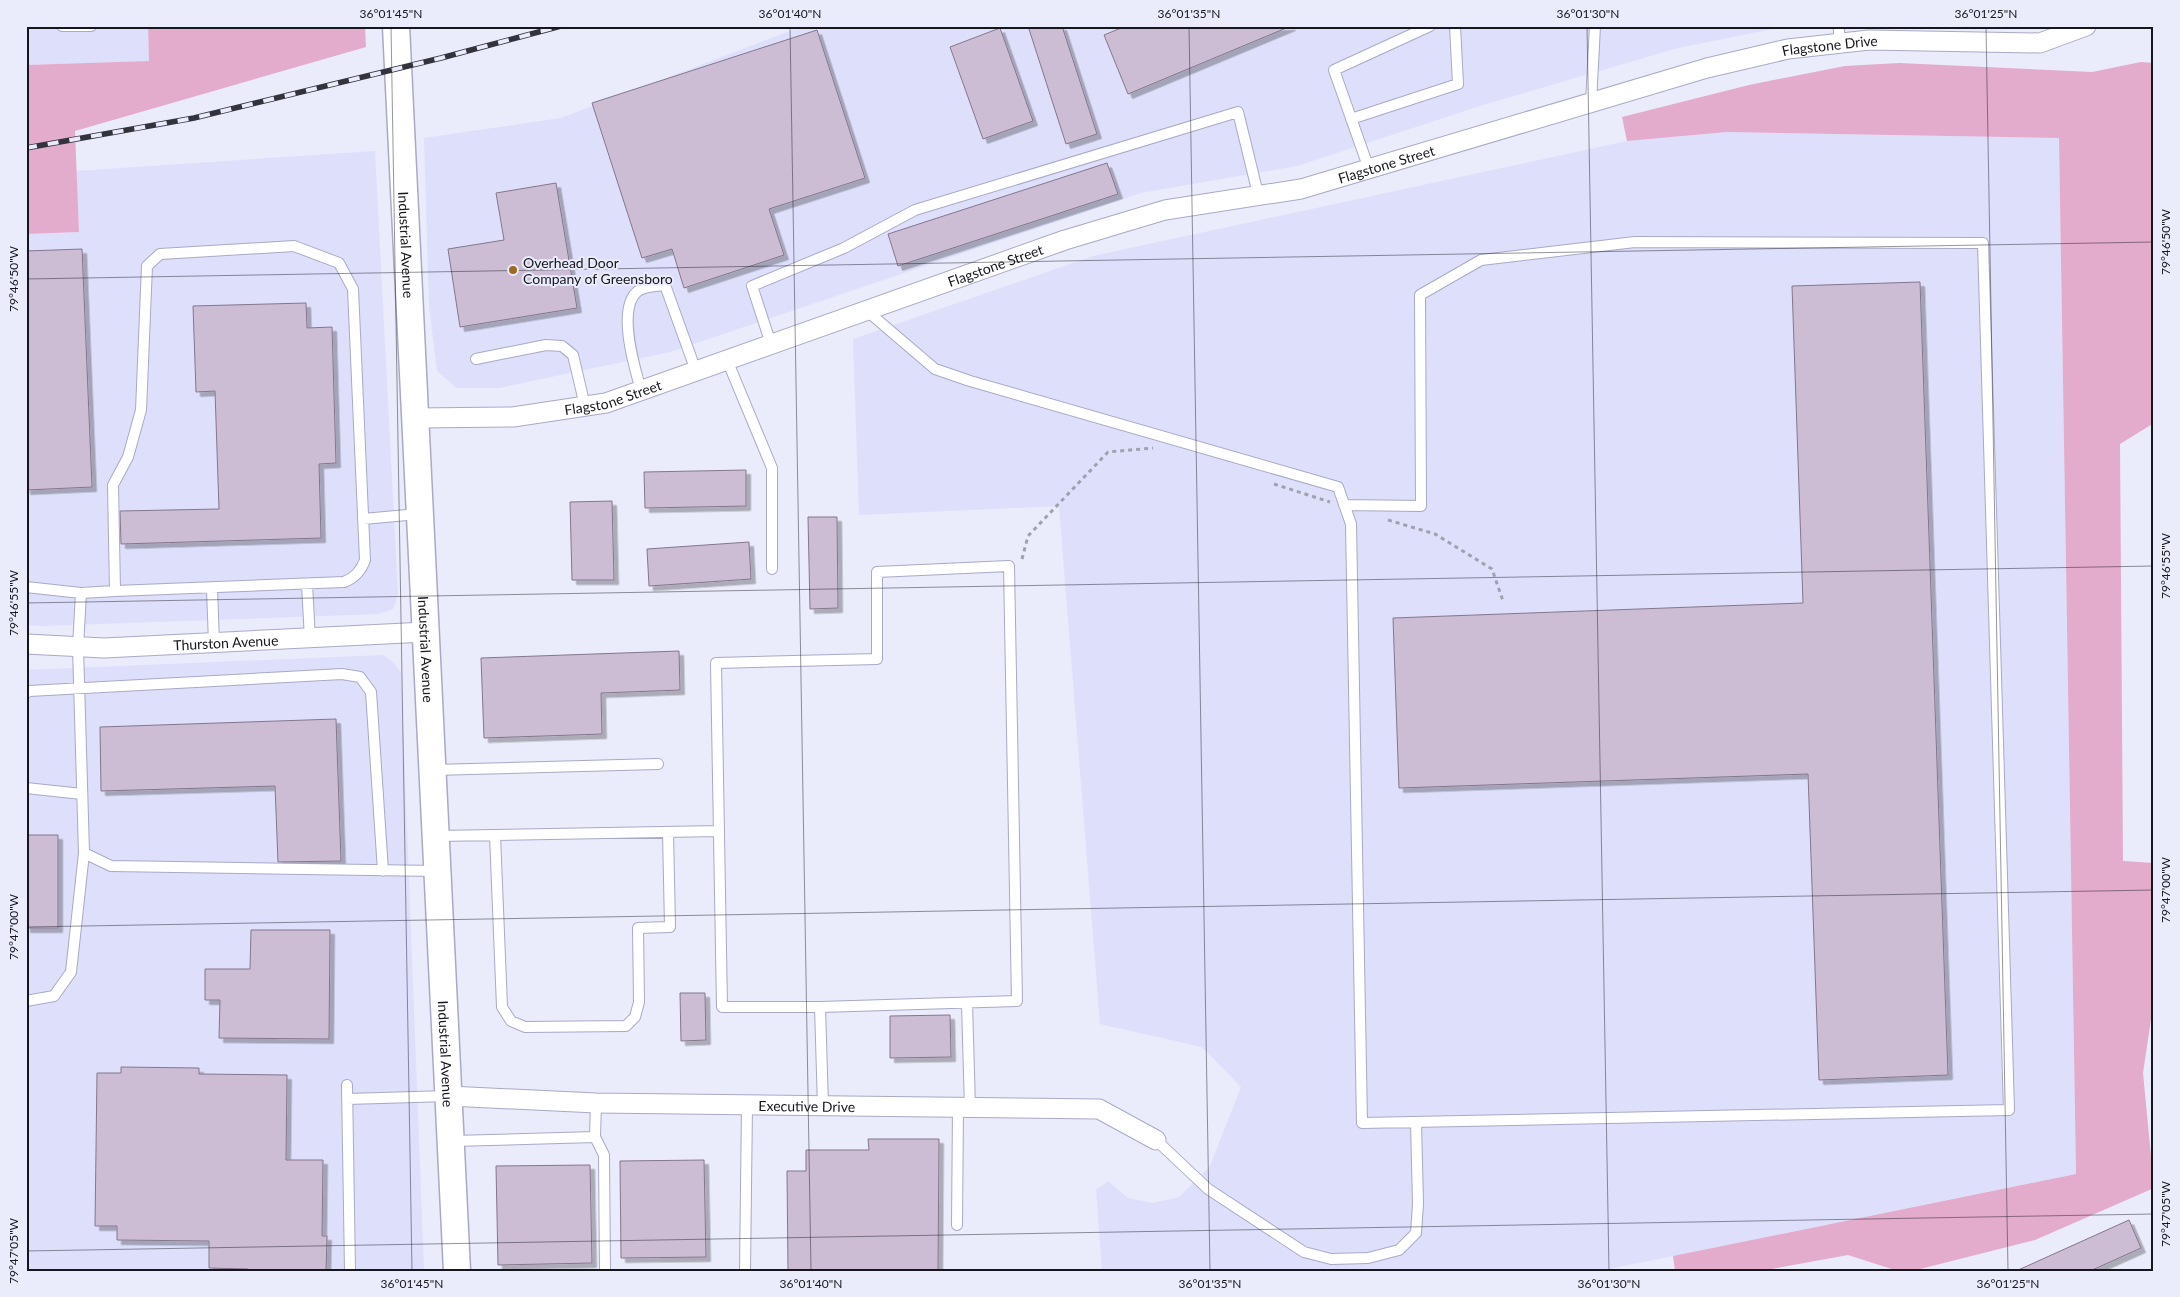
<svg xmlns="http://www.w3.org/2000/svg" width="2180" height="1297" font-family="Lato,sans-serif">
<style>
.built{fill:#dedffb}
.forest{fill:#e3abcc}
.building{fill:#ccbdd5;stroke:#84768d;filter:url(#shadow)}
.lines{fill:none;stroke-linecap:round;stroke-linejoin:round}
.service-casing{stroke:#a8aac4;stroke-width:12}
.minor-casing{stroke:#a8aac4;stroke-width:21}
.secondary-casing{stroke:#a8aac4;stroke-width:29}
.path{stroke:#a0a1ae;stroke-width:3;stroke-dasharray:4 4;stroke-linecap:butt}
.service{stroke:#fff;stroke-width:10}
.minor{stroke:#fff;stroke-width:19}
.secondary{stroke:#fff;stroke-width:26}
.rail-casing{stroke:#33333d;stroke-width:5.5}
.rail{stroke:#eaebfb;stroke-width:4;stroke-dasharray:11;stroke-linecap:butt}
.ticks{fill:none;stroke:#16161f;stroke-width:1;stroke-opacity:0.45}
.poi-dot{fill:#9d6a20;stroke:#eaebfb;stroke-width:2}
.labels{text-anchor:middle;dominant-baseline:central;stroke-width:4;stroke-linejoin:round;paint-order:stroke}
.street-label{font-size:14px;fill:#16161f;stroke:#eaebfb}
.poi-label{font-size:14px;fill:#16161f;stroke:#eaebfb;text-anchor:start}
.neatline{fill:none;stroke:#16161f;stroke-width:2}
.ticks-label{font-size:12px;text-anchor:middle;fill:#16161f}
</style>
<defs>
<filter id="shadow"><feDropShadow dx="4.5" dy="4.5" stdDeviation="0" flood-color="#0004"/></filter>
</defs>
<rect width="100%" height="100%" fill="#eaebfb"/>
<path class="built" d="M26 26H148L149 61 26 65Z
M803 26H1788L1678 48 1483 105 1297 166 1141 193 670 352 499 388H457L437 371 429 306 424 138 561 118Z
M1727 132 2059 138 2076 1174 1599 1271H1102L1096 1190 1108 1181 1128 1198 1153 1203 1179 1197 1210 1166 1241 1087 1202 1047 1100 1024 1059 506 859 515 853 339 1093 256 1627 141Z
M375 151 398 595 393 609 379 614 42 626 26 625V234L79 232 76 171Z
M383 655 392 661 401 672 424 1271H26V670Z"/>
<path class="forest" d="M148 26H365L366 47 75 131 79 232 26 234V65L149 61Z
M2141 62 2154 63V423L2120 444 2123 861 2154 863V999L2143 1073 2154 1188 2035 1240 1912 1271H1898L1848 1255 1761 1271H1675L1673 1256 2076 1174 2059 138 1727 132 1627 141 1622 117 1749 85 1845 66 1899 63 2092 72Z"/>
<path class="building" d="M1028 26H1062L1097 134 1066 144Z
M1126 26H1291L1128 94 1104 35Z
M1000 28 1033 121 983 139 950 47Z
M817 30 865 178 769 209 784 255 684 288 672 249 642 258 592 103Z
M1107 163 1118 194 898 266 888 234Z
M556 183 577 308 460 327 448 249 504 240 496 193Z
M82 249 92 487 26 490V251Z
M1920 282 1948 1075 1819 1080 1808 774 1399 788 1393 618 1803 603 1792 286Z
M306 303 307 328 332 327 336 463 319 464 321 538 121 544 120 511 219 509 215 391 196 392 193 306Z
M746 470V506L645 508 644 472Z
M612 501 614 580H572L570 502Z
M808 517H837L838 608 810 609Z
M749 542 751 579 649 586 647 549Z
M679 651 680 690 601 693 602 734 484 738 481 658Z
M336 719 341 861 278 862 275 786 101 791 100 727Z
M26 835H58V928H26Z
M251 930H330L329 1039 219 1038 220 1000H205V969H250Z
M680 993H705L706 1040 681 1041Z
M950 1015 951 1057 890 1058V1016Z
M121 1067 199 1068V1074L287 1075 286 1160H323L322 1236H327L326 1271H248V1269L209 1268V1241L117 1240V1226H95L97 1073H121Z
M868 1139H939L938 1271H788L787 1171H806V1150H869Z
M704 1160 706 1257 621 1258 620 1161Z
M590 1165 592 1263 498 1265 496 1166Z
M2129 1220 2141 1248 2090 1271H2016Z"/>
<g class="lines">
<g class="service-casing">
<path id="service" d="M62 26H91
M1839 26V43
M1591 103 1595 26
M1351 119 1458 84 1455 26
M1369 169 1334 70 1430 26
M294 246 339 263 353 289 365 560C361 571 355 578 344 582L115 591 113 485 128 457 141 410 147 266 160 254Z
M866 310 935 369 970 381 1338 487 1351 524 1362 1123 2009 1110 1983 243 1635 242 1481 260 1420 295 1421 506 1344 505
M771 344 752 286 844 248 915 210 1238 112 1258 194
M476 359 546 345 562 346 573 355 585 406
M727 360 772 468V569
M641 390C635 369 616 308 638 291 645 286 656 286 665 285L696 371
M363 519 418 514
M307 584 310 639
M26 587 81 593 78 647 84 853 111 866 437 871
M212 589 214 643
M81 593 115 591
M26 693 29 691 342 674 360 677 371 692 383 871
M433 770 658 764
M26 788 82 794
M495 835 502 1007 511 1021 525 1027 626 1026 635 1017 639 1002 638 928 670 927 668 832
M437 836 719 831
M26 1001 54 996 71 972 84 853
M967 1003 970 1108
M820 1007 1017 1001 1009 566 877 572V659L716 663 722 1007H820L823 1106
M347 1085 350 1271
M347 1099 448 1096
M595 1137 604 1155 605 1271
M1156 1140 1208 1189 1304 1252 1331 1259 1368 1258 1399 1250 1416 1233 1418 1204 1416 1122
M452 1141 595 1137 596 1103
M957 1225 958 1107
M745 1271 747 1105"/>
</g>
<g class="minor-casing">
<g id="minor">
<path id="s1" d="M416 418 513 417 606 403 1065 240 1165 210 1301 189 1707 68 1788 49 1869 40 2040 43 2086 26"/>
<path id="s2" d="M26 644 104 648 426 632"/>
<path id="s3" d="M449 1096 596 1103 1099 1109 1156 1140"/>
</g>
</g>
<g class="secondary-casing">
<g id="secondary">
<path id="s4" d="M396 26 457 1271"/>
</g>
</g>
<path class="path" d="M1274 484 1330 502
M1388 520 1435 534 1492 569 1503 601
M1022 559 1028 536 1108 452 1153 448"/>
<use href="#service" class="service"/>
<use href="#minor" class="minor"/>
<use href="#secondary" class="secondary"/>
<g class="rail-casing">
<path id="rail" d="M26 148 194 118 441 58 561 26"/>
</g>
<use href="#rail" class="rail"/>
</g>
<path class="ticks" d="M391 26 412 1271M790 26 811 1271M1189 26 1210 1271M1587 26 1609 1271M1986 26 2008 1271M26 279 2154 242M26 603 2154 566M26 927 2154 890M26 1251 2154 1214"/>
<circle class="poi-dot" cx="513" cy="270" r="5"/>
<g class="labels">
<g class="street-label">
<text stroke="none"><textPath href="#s1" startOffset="1469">Flagstone Drive</textPath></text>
<text stroke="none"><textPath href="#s1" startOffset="1009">Flagstone Street</textPath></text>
<text stroke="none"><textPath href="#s4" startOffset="219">Industrial Avenue</textPath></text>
<text stroke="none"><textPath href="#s1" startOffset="604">Flagstone Street</textPath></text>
<text stroke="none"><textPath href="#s1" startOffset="199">Flagstone Street</textPath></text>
<text stroke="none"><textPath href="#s2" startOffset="200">Thurston Avenue</textPath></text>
<text stroke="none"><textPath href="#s4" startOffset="624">Industrial Avenue</textPath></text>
<text stroke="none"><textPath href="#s4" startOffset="1029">Industrial Avenue</textPath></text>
<text stroke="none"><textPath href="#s3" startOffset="358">Executive Drive</textPath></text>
</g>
<g class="poi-label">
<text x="523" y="262">Overhead Door<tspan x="523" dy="16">Company of Greensboro</tspan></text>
</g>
</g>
<rect width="2180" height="1297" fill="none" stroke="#eaebfb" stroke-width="55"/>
<rect x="28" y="28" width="2124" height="1242" class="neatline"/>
<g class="ticks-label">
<text x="391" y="18">36°01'45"N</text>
<text x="790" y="18">36°01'40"N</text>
<text x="1189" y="18">36°01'35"N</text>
<text x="1588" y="18">36°01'30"N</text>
<text x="1986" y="18">36°01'25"N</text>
<text transform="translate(2166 242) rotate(-90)" y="4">79°46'50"W</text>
<text transform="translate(14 279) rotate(-90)" y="4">79°46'50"W</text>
<text transform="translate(2166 566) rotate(-90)" y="4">79°46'55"W</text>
<text transform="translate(14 603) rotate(-90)" y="4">79°46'55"W</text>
<text transform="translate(2166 890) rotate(-90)" y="4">79°47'00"W</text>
<text transform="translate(14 927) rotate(-90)" y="4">79°47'00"W</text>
<text transform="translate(2166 1214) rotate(-90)" y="4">79°47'05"W</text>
<text transform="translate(14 1251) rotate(-90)" y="4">79°47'05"W</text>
<text x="412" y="1288">36°01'45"N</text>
<text x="811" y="1288">36°01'40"N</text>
<text x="1210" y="1288">36°01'35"N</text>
<text x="1609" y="1288">36°01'30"N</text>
<text x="2008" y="1288">36°01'25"N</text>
</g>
</svg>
